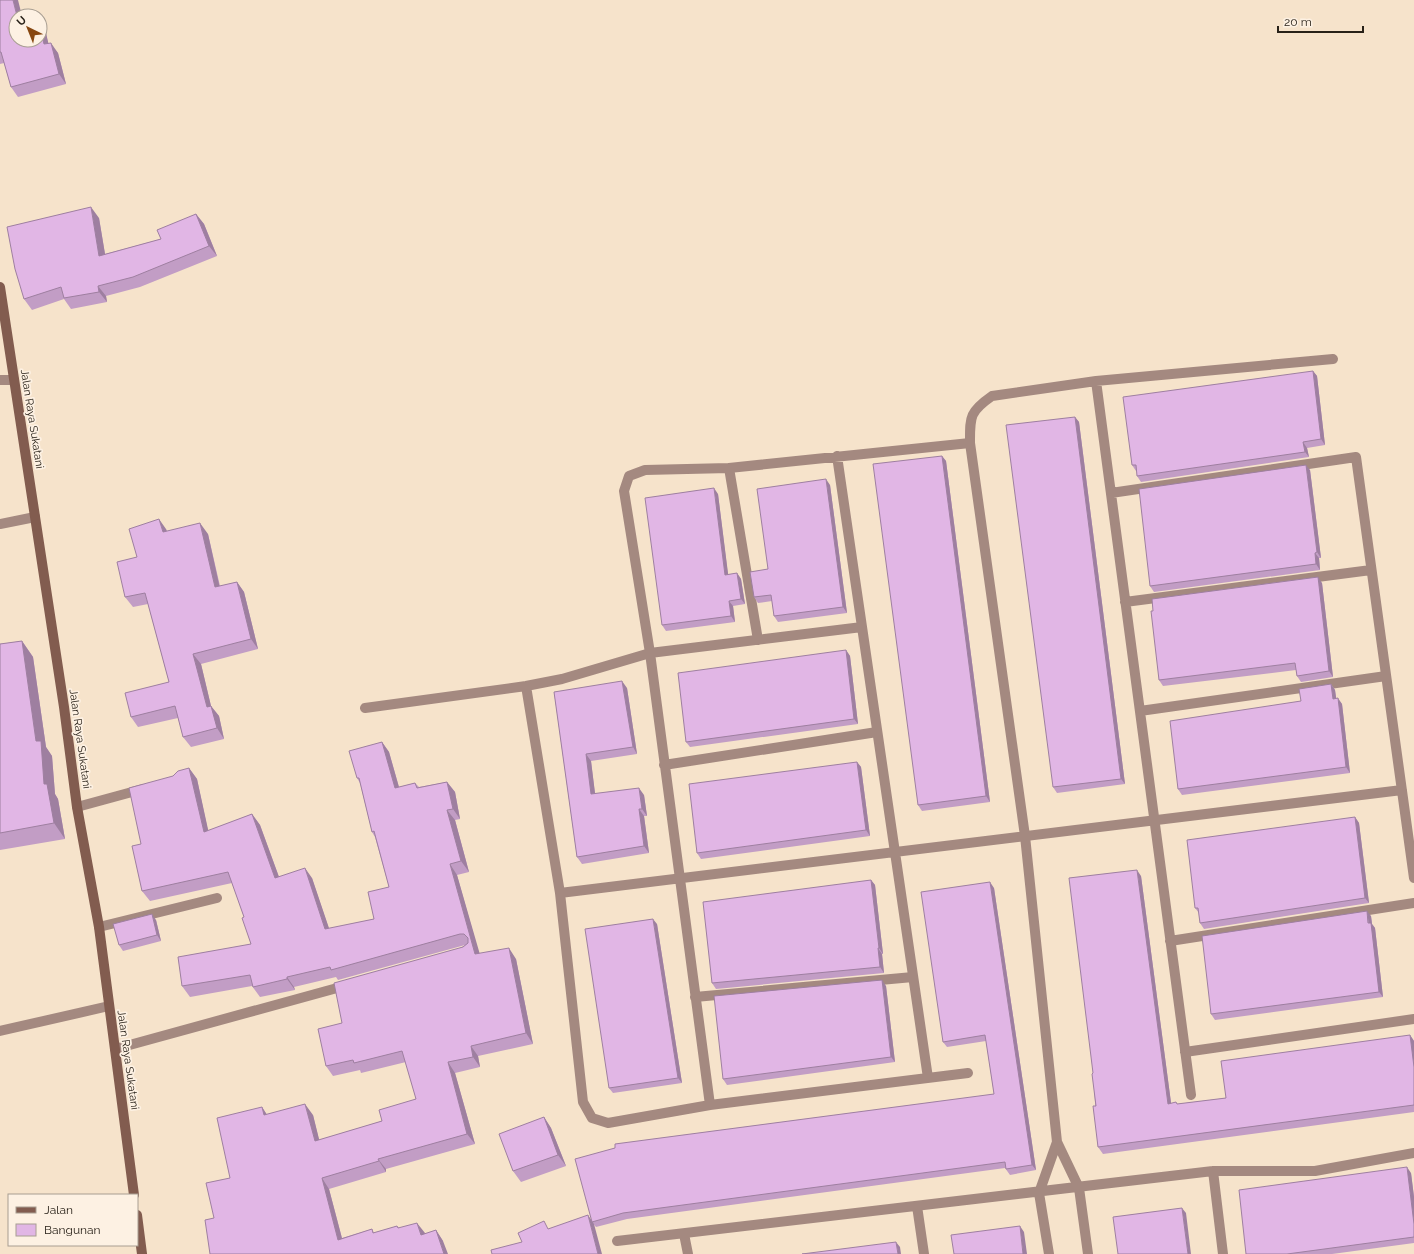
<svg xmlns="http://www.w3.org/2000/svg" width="1414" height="1254" font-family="Raleway,sans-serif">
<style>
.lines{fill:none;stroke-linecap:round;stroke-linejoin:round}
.street{stroke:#a48980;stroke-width:10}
.secondary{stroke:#825c4f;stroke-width:10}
.wall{fill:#c29dc5}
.shaded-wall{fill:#9e7fa0}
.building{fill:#e1b6e5;stroke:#9e7fa0}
.labels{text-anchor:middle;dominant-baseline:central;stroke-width:3.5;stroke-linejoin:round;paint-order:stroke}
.street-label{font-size:11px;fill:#282118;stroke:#fdf1e3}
</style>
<rect width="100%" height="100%" fill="#f6e3cb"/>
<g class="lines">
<path class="street" d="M0 380H14
M1096 381 1191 1095
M837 456 928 1078
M729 468 758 640
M1111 493 1356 457 1414 878
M0 524 35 517
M1125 602 1371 570
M526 686 560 893 583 1102 592 1118 608 1123 710 1105 968 1073
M365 708 526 686 562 679 650 653 862 627
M1140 711 1386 676
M664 765 877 732
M77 807 143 789
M560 893 1402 790
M99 927 217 898
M1170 941 1414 903
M695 997 913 977
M0 1031 109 1006
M115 1049 348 985
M1185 1052 1414 1019
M710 1105 650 653 624 491 629 476 645 470 729 468 970 443
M1213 1171 1223 1254
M917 1206 924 1254
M684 1234 688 1254
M617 1241 1213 1171H1315L1414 1153
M1049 1254 1039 1193 1057 1142
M1088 1254 1079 1188 1057 1142 1025 836 970 443C970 417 969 412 992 396L1096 381 1333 359"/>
<path class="secondary" d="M0 287 64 707 77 807 99 927 134 1195
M137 1215 142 1254"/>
</g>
<path class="wall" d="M0 0 40 40V19L44 24 48 43 58 53 66 84 18 97 11 87 4 63 0 64Z
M196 214 204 224 217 256 140 287 106 296 107 302 71 309 64 299 32 310 24 299 99 218 105 254 161 239Z
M1313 371 1317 376 1325 445 1307 448 1309 457 1141 482 1137 476V471H1136L1132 465Z
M1075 417 1079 422 1125 784 1057 793 1053 787Z
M942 456 946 461 990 802 922 811 918 805Z
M1310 470 1321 558H1319L1320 570 1154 592 1150 586Z
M830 485 847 613 778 622 774 616 772 601 758 603 754 597 768 569Z
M718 494 728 575 737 573 741 579 745 604 733 606 735 622 666 631 662 625Z
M166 529 167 531 208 534 220 586 237 582 244 592 258 649 201 664 211 706 219 716 224 739 191 747 183 737 178 718 138 727 131 717 169 682 148 604 133 607 125 597 137 557Z
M1322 583 1333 677 1301 682 1297 676 1296 670 1163 686 1159 680Z
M22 641 33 657 46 747 52 756 55 794 58 799 65 839 0 850V644Z
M846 650 850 656 858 724 690 747 686 742Z
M1331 684 1335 690 1336 698 1342 704 1350 773 1182 795 1178 789 1301 701Z
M627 688 637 754 591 761 595 794 644 795 647 816H644L649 853 582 864 577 857 554 692Z
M382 742 389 752 399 787 415 783 419 787 447 782 455 792 460 819 455 820 469 872 457 875 479 954 516 959 533 1044 478 1056 480 1067 455 1073 475 1144 386 1169V1172L329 1189 342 1238 372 1229 374 1233 397 1226 399 1228 425 1234 436 1230 443 1241 210 1254 214 1218 230 1178 262 1107 267 1115H313L319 1140 382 1121 416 1099 406 1062 361 1073 360 1070 333 1076 326 1066 342 1023 465 945 338 980 336 977 294 987 295 990 260 997 252 986 190 997 182 986 251 944 244 917 232 883 150 901 142 891 141 844 173 776 189 768 197 779 208 831 252 814 260 825 279 877 312 878 329 929 374 919 389 887 375 837 372 832 360 783 357 778Z
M857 762 861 767 870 836 701 859 697 853Z
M1355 817 1359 823 1369 903 1204 929 1200 923 1199 913 1195 908Z
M1141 876 1171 1103 1178 1104 1226 1098 1410 1035 1414 1041V1112L1103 1154 1098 1147 1093 1073Z
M871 880 875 885 883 954H882L884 973 716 989 712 983Z
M994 888 1036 1170 1010 1175 1005 1168 627 1219 596 1227 592 1222 994 1094 986 1041 947 1047 943 1042Z
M1371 916 1372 924 1375 928 1383 997 1215 1020 1211 1014Z
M156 920 161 941 123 951 119 945Z
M657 924 682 1083 613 1093 609 1088Z
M886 986 895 1062 727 1085 723 1079Z
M544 1117 551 1128 566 1166 521 1182 513 1171Z
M1411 1173 1414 1197V1243L1332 1254H1246Z"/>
<path class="shaded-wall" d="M13 0H18L22 16H17Z
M40 19 44 24 51 55 44 44 40 28Z
M51 43 58 53 66 84 59 74Z
M91 207 99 218 107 266 99 256Z
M196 214 204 224 217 256 209 246Z
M98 286 106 296 107 302 99 292Z
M1313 371 1317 376 1325 445 1321 439Z
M1075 417 1079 422 1125 784 1121 779Z
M1303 442 1307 448 1309 457 1305 452Z
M942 456 946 461 990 802 986 796Z
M1306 465 1310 470 1321 558 1317 552Z
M826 479 830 485 847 613 843 607Z
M714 488 718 494 729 581 725 575Z
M159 519 166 529 170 542 163 532Z
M200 523 208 534 222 598 215 587Z
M1315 553 1319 558 1320 570 1316 564Z
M737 573 741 579 745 604 741 599Z
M1318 577 1322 583 1333 677 1329 671Z
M237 582 244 592 258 649 251 639Z
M729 601 733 606 735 622 731 616Z
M22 641 33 657 46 747 52 756 55 794 58 799 65 839 54 823 44 784 36 741Z
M846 650 850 656 858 724 854 719Z
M193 654 201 664 211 706 219 716 224 739 217 728 207 707Z
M622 681 627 688 637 754 633 747Z
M1331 684 1335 690 1337 704 1333 699Z
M1338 698 1342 704 1350 773 1346 767Z
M382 742 389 752 402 798 395 788Z
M586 754 591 761 596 801 591 794Z
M857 762 861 767 870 836 866 830Z
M189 768 197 779 211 843 204 832Z
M447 782 455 792 460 819 453 809Z
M639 788 644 795 647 816 642 809Z
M639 809 644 816 649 853 644 846Z
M447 810 455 820 469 872 461 861Z
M252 814 260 825 283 888 275 878Z
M1355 817 1359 823 1369 903 1365 898Z
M450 864 457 875 483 965 475 954Z
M305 868 312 878 333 940 325 929Z
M1137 870 1141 876 1172 1110 1168 1104Z
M871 880 875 885 883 954 879 948Z
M990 882 994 888 1036 1170 1032 1165Z
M1367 911 1371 916 1372 924 1375 928 1383 997 1379 992Z
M152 914 156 920 161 941 157 935Z
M653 919 657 924 682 1083 678 1078Z
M509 948 516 959 533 1044 526 1033Z
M878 948 882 954 884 973 880 967Z
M287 977 294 987 295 990 287 979Z
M882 980 886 986 895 1062 891 1057Z
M1410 1035 1414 1041V1067Z
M471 1046 478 1056 480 1067 473 1057Z
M448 1062 455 1073 475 1144 467 1134Z
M305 1104 313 1115 322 1151 315 1141Z
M262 1107 269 1118 264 1115Z
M544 1117 551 1128 566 1166 558 1155Z
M378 1159 386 1169V1172L379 1161Z
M1407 1167 1411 1173 1414 1197V1224Z
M322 1178 329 1189 345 1250 338 1240Z
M1182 1208 1186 1213 1191 1254H1188Z
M588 1215 594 1224 602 1254H598Z
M417 1223 425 1233 428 1246 421 1235Z
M1020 1226 1024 1232 1027 1254H1023Z
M436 1230 443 1241 448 1254H444Z
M896 1242 900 1247 901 1254H898Z"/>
<path class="building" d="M0 0H13L17 16H16V40H40V28L44 44 51 43 59 74 11 87 1 52H0Z
M37 14V16H29Z
M91 207 99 256 161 239 157 230 196 214 209 246 133 277 98 286 99 292 64 298 61 287 24 299 15 269 7 227Z
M1313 371 1321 439 1303 442 1305 452 1137 476 1136 465H1132L1123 397Z
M1075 417 1121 779 1053 787 1006 425Z
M942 456 986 796 918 805 873 464Z
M1306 465 1317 552 1315 553 1316 564 1150 586 1139 489Z
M826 479 843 607 774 616 771 595 754 597 750 572 768 569 757 489Z
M714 488 725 575 737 573 741 599 729 601 731 616 662 625 645 498Z
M159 519 163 532 200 523 215 587 237 582 251 639 193 654 207 707 211 706 217 728 183 737 175 706 131 717 125 693 169 682 145 593 125 597 117 562 137 557 129 529Z
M1318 577 1329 671 1297 676 1295 663 1159 680 1151 611H1153L1152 599Z
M22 641 36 741H41L44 784H47L54 823 0 833V644Z
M846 650 854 719 686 742 678 673Z
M622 681 633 747 586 754 591 794 639 788 642 809H639L644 846 577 857 554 692Z
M1331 684 1333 699 1338 698 1346 767 1178 789 1170 721 1301 701 1299 689Z
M382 742 395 788 415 783 417 788 447 782 453 809 447 810 461 861 450 864 475 954 509 948 526 1033 471 1046 473 1057 448 1062 467 1134 378 1159 379 1161 322 1178 338 1240 372 1229 373 1233 397 1226 398 1228 417 1223 421 1235 436 1230 444 1254H210L205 1220 214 1218 206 1183 230 1178 217 1118 262 1107 264 1115 305 1104 315 1141 382 1121 379 1110 416 1099 402 1051 354 1063 353 1060 326 1066 318 1029 342 1023 334 983 463 947 468 943V938L464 934H460L331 970 330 967 287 977V979L253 987 250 975 182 986 178 957 251 944 242 918 244 917 228 872 142 891 132 846 141 844 129 788 173 776 178 771 189 768 204 832 252 814 275 878 305 868 325 929 374 919 368 892 389 887 374 831 372 832 359 778H357L349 751Z
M857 762 866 830 697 853 689 784Z
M1355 817 1365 898 1200 923 1198 908H1195L1187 840Z
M1137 870 1168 1104 1176 1102 1177 1104 1226 1098 1221 1061 1410 1035 1414 1067V1105L1098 1147 1093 1106H1096L1092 1074 1093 1073 1069 878Z
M871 880 879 948H878L880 967 712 983 703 902Z
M990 882 1032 1165 1006 1169 1005 1162 623 1213 592 1222 575 1159 615 1148V1144L994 1094 985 1035 943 1042 921 892Z
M1367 911 1368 923H1371L1379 992 1211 1014 1202 936Z
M152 914 157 935 119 945 113 924Z
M653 919 678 1078 609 1088 585 929Z
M882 980 891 1057 723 1079 714 996Z
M544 1117 558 1155 513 1171 499 1134Z
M1407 1167 1414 1224V1237L1287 1254H1246L1239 1190Z
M1182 1208 1188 1254H1118L1113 1217Z
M588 1215 598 1254H492L491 1250 522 1242 518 1233 544 1221 548 1229Z
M1020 1226 1023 1254H954L951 1235Z
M896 1242 898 1254H802Z"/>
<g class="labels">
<g class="street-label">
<text transform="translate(32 419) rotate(81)">Jalan Raya Sukatani</text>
<text transform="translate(80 739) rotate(82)">Jalan Raya Sukatani</text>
<text transform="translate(128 1060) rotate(82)">Jalan Raya Sukatani</text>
</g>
</g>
<rect x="8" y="1194" width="130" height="52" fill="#fdf1e3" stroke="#a89e92"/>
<rect x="16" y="1207" width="20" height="6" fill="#825c4f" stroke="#a89e92"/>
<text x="44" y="1214" font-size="12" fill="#282118">Jalan</text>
<rect x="16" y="1224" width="20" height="12" fill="#e1b6e5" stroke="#a89e92"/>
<text x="44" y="1234" font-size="12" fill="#282118">Bangunan</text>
<g transform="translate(28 28) rotate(317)"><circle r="19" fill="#fdf1e3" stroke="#a89e92"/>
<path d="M0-3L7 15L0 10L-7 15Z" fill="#874711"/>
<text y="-6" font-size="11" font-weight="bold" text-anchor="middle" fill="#282118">U</text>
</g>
<path d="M1278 26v6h85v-6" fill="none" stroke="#282118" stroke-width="2"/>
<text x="1284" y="26" font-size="12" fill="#282118" stroke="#fdf1e3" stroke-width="3" paint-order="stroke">20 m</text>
</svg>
